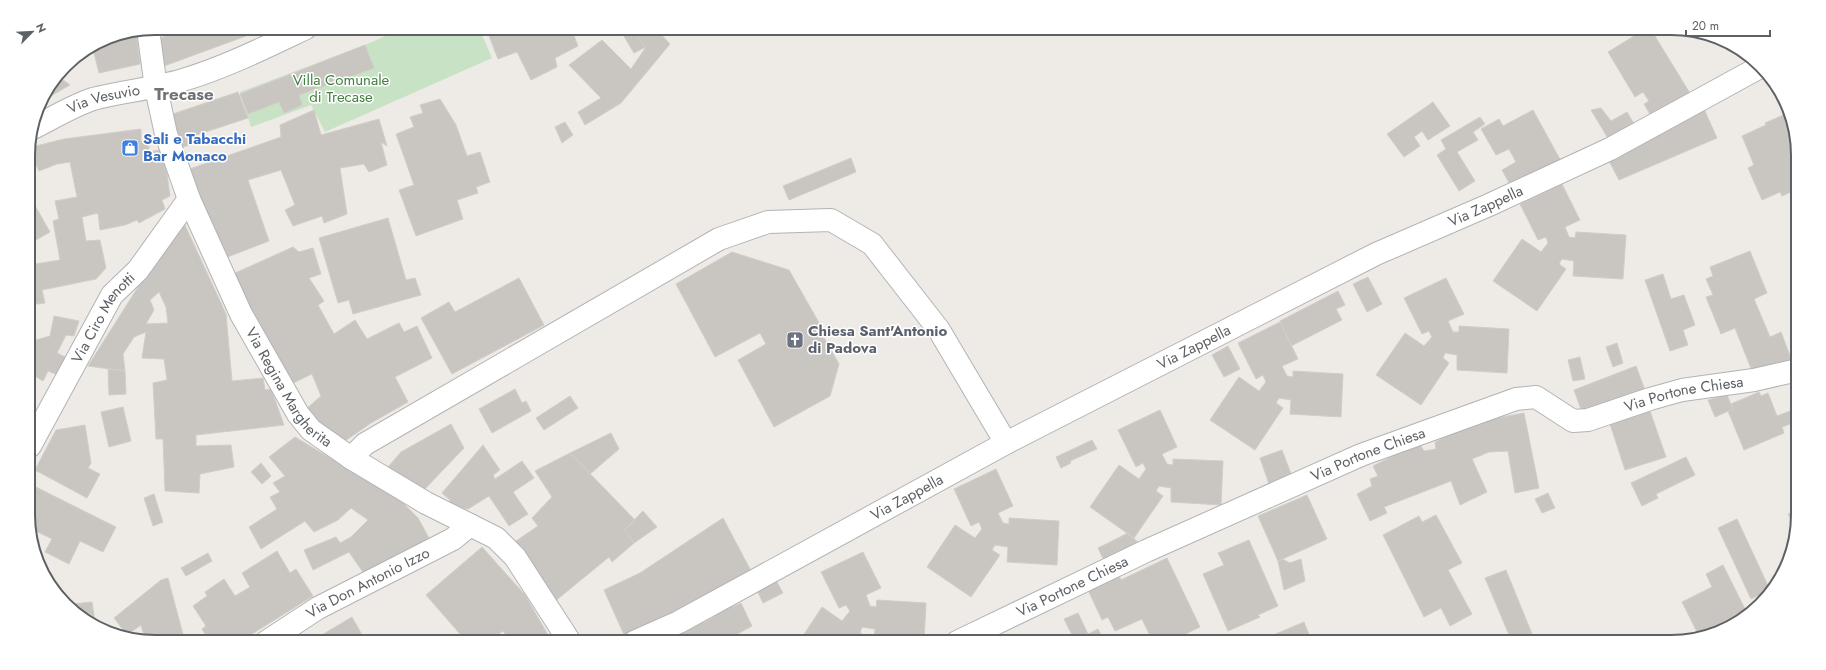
<svg xmlns="http://www.w3.org/2000/svg" width="1826" height="670" font-family="Jost,sans-serif">
<style>
.green{fill:#c8e2c5}
.building{fill:#c9c6c2;stroke:#d2cdc5;fill-rule:evenodd}
.lines{fill:none;stroke-linecap:round;stroke-linejoin:round}
.minor-casing{stroke:#b1b3b6;stroke-width:24}
.minor{stroke:#fff;stroke-width:22}
.labels{text-anchor:middle;dominant-baseline:central;stroke-width:3;stroke-linejoin:round;paint-order:stroke}
.park-label{font-size:15px;fill:#428040;stroke:#fff}
.street-label{font-size:15px;fill:#5d6164;stroke:#fff}
.shop-label{font-size:15px;font-weight:bold;fill:#366cbe;stroke:#fff;text-anchor:start}
.worship-label{font-size:15px;font-weight:bold;fill:#5b616d;stroke:#fff;text-anchor:start}
.quarter-label{font-size:17px;font-weight:bold;fill:#6e7376;stroke:#fff}
.rim{fill:none;stroke:#5d6164;stroke-width:2}
</style>
<rect width="100%" height="100%" fill="#eeebe6"/>
<path class="green" d="M403 28H479L492 58 325 132 311 105 251 127 240 92 370 43Z"/>
<path class="building" d="M169 28H243L246 36 164 66 156 40 170 34Z
M486 28H571L578 46 555 58 557 67 531 80 517 52 498 59Z
M619 28H640L641 30 635 34 646 47 634 53Z
M644 28H655L670 44 621 103 585 125 578 112 601 98 569 65 602 40 631 69 646 47 635 34Z
M1647 28H1650L1691 95 1652 118 1644 104 1649 101 1643 92 1635 97 1608 52Z
M136 32 140 64 99 73 93 49 87 50 107 38Z
M365 45 374 68 299 95 302 105 284 113 279 102 248 114 240 94Z
M67 65 68 66 59 77 70 85 40 102Z
M238 92 248 118 187 138 189 145 177 149 167 116Z
M440 99 456 125 467 156 480 152 490 182 476 187 478 193 457 200 463 219 416 236 399 190 414 185 396 134 414 127 410 117 423 113 420 105Z
M1433 102 1450 126 1428 140 1422 131 1414 137 1420 146 1404 157 1387 134Z
M1601 108 1611 121 1627 112 1637 129 1609 140 1591 110Z
M1704 109 1717 138 1619 180 1608 159Z
M314 110 321 135 379 119 387 146 381 142 387 165 369 172 364 164 340 168 347 214 324 223 322 216 293 226 285 210 295 205 281 170 248 180 269 241 225 258 184 171 281 137 280 125Z
M1533 110 1562 163 1513 190 1502 170 1516 162 1509 149 1496 155 1481 129 1499 119 1503 126Z
M1788 113 1797 138V189L1782 196 1780 192 1762 200 1748 168 1754 165 1742 136 1766 125 1765 123Z
M1480 117 1485 124 1473 132 1478 140 1457 152 1475 181 1459 191 1437 155 1446 149 1441 140Z
M565 122 573 135 562 143 555 127Z
M141 129V141H149V152L160 150 167 174 170 196 162 200 165 209 139 223 137 220 125 225 100 230 98 213 82 217 86 241 100 240 106 268 96 279 42 290 45 303 29 305V265L60 260 53 221 59 219 55 201 77 197 70 162 57 164 39 171 33 159 28 160V148L64 139Z
M851 158 856 172 789 200 783 186Z
M1562 184 1580 220 1565 227 1569 237 1575 238 1576 232 1626 235 1623 279 1573 276 1574 261 1562 259 1559 264 1566 269 1537 311 1493 281 1522 239 1541 252 1548 243 1546 237 1538 240 1520 204Z
M29 195 50 232 29 244Z
M388 218 406 280 415 278 421 295 353 314 349 300 338 303 319 238Z
M184 223 226 314 232 381 263 378 265 390 271 389 284 425 196 435V446L231 445 234 467 200 474 199 493 165 491 163 439H156L153 383 167 380 164 359 142 358 146 332 134 337 123 354 125 371 88 366 178 224ZM159 292 166 307 168 323 146 324 154 310 150 300Z
M293 247 299 252 313 248 321 274 309 278 324 301 318 305 334 334 355 320 367 339 399 323 404 332 417 326 432 358 395 377 408 402 371 423 342 443 305 410 321 396 312 374 289 385 233 274Z
M1750 251 1767 293 1754 299 1770 337 1781 332 1792 361 1754 376 1735 328 1721 334 1706 297 1713 295 1706 279 1713 276 1710 267Z
M732 252 789 270 826 335 823 336 839 364 830 396 774 427 738 360 766 344 760 333 715 357 676 284Z
M1663 274 1671 299 1684 295 1695 325 1683 330 1688 345 1670 351 1645 280Z
M1368 277 1382 304 1367 312 1353 284Z
M519 278 544 325 452 374 421 318 449 302 455 312Z
M1446 278 1464 314 1448 321 1453 332H1459V326L1509 329 1507 373 1457 370V355L1445 353 1443 358 1449 363 1421 405 1376 375 1405 333 1424 346 1432 337 1429 331 1422 334 1404 298Z
M1338 291 1345 305 1336 309 1342 320 1291 346 1280 321Z
M54 316 79 321 74 336 66 335 57 353 65 357 58 375 48 371 43 381 30 373 33 363 29 364V342L50 336Z
M1280 322 1298 359 1282 366 1287 376 1293 377V371L1343 374 1341 417 1290 414 1291 400 1279 398 1276 403 1283 408 1255 450 1210 420 1239 377 1259 391 1266 382 1263 375 1256 379 1238 343Z
M1617 343 1623 363 1613 367 1606 347Z
M1228 346 1240 369 1224 377 1212 355Z
M1580 357 1585 379 1573 381 1568 360Z
M1636 366 1645 390 1582 412 1574 390Z
M108 369 125 371 126 394 109 395Z
M515 389 522 403 526 401 531 411 492 433 479 409Z
M1759 392 1761 396 1768 393 1777 416 1798 408V421L1782 427 1784 433 1744 450 1728 411 1733 409 1731 404Z
M1727 395 1733 409 1715 417 1708 400Z
M570 396 578 408 544 430 536 418Z
M123 407 131 441 109 447 101 412Z
M1160 410 1177 447 1162 454 1167 464 1173 465V459L1223 461 1221 505 1171 502V488L1159 486 1156 491 1163 496 1134 538 1090 507 1119 465 1139 479 1146 469 1143 463 1136 467 1118 430Z
M1650 411 1666 457 1625 470 1610 424Z
M1524 413 1539 488 1515 493 1508 451 1489 452 1472 459 1487 492 1460 505 1451 481 1384 507 1387 513 1370 521 1357 494 1372 486 1370 479 1378 476 1373 466 1419 443 1424 451 1436 449 1435 442 1476 422Z
M451 424 464 448 422 492 382 474 401 452Z
M85 425 91 463 88 468 100 474 87 498 35 470 56 430Z
M611 433 619 449 590 474 570 453Z
M295 437 400 500 418 518 429 538 367 578 349 552 313 570 304 550 336 537 340 543 351 537 368 520 351 508 338 520 314 532 305 521 261 549 249 527 277 509 270 497 280 492 273 483 285 476 269 457Z
M1092 440 1097 449 1070 461 1071 463 1061 468 1056 457Z
M483 445 500 470 493 475 495 479 522 461 534 478 513 492 528 514 509 526 489 496 468 509 449 506 450 500 442 493Z
M1282 450 1293 479 1270 487 1260 458Z
M570 453 635 520 624 530 634 543 612 562 609 557 554 602 516 541 538 526 532 518 552 497 535 471Z
M1686 457 1695 475 1656 494 1658 498 1642 506 1631 483Z
M261 463 271 476 262 484 251 472Z
M996 469 1013 506 998 513 1003 523 1009 524V518L1059 521 1057 565 1007 562 1008 547 995 545 992 550 1000 555 971 597 927 567 955 525 975 538 982 529 979 522 971 526 954 489Z
M30 484 116 527 103 552 80 541 69 564 45 552 52 539 30 528Z
M1548 493 1555 508 1542 513 1535 499Z
M154 494 163 522 153 526 144 498Z
M1307 495 1327 539 1278 561 1258 516Z
M1798 509V515L1796 530 1788 514Z
M643 511 657 527 634 543 624 530Z
M1436 515 1462 563 1448 570 1472 614 1450 626 1441 608 1424 617 1383 535 1419 516 1422 522Z
M723 518 751 571 664 620 625 637 604 590 640 573Z
M1737 519 1770 590 1751 599 1718 528Z
M1128 533 1141 545 1105 563 1098 548Z
M1249 540 1278 606 1258 615 1260 617 1228 631 1203 574 1224 565 1218 553Z
M482 547 525 595 552 642H511L503 631 488 642H467L426 595Z
M277 551 290 573 296 569 313 596 239 642H210L202 629 206 626 193 606 207 596 205 592 224 579 235 596 250 587 242 573Z
M863 552 881 588 866 595 870 606 876 607 877 600 926 603 924 642H874L875 629 862 627 860 633 867 637 864 642H799L822 607 842 621 850 611 846 605 839 608 821 572Z
M208 553 212 561 186 576 181 568Z
M1167 558 1200 627 1169 642H1153L1142 619 1115 631 1108 617 1102 620 1088 590 1119 575 1121 580Z
M1282 559 1290 563 1301 559 1305 581 1284 590 1278 561Z
M1723 565 1747 613 1732 620 1733 624 1712 635 1700 638 1682 602 1712 587 1706 574Z
M1506 570 1532 634 1512 642 1485 578Z
M774 577 783 593 763 603 755 586Z
M168 578 185 642H155L133 638 144 635 141 625 127 635 114 618 161 580Z
M92 602 95 622 74 608 73 604Z
M741 603 752 626 723 642H674L672 639 683 633 680 629 700 618 703 623 714 617 712 613 731 604 733 607Z
M1078 613 1088 634 1098 629 1105 642H1059L1072 635 1064 619Z
M352 617 366 642H310Z
M1304 622 1312 642H1274L1271 636Z
M1528 637 1530 642H1517Z"/>
<g class="lines">
<g class="minor-casing">
<g id="minor">
<path id="s1" d="M148 29 156 88 166 134 189 199 241 314 298 414 311 430 351 458 426 503 496 538 515 557 570 642"/>
<path id="s2" d="M33 128C53 118 72 106 93 99 123 91 153 89 183 80 226 67 266 47 306 28"/>
<path id="s3" d="M30 446 112 295 138 270 189 199"/>
<path d="M351 458 365 444 719 239 768 222 831 220 872 244 939 330 1006 443"/>
<path id="s4" d="M266 642 318 608 453 539 470 525"/>
<path id="s5" d="M634 642 679 622 1006 443 1376 254 1489 205 1610 149 1760 67"/>
<path id="s6" d="M957 642 1146 551 1361 455 1516 399 1536 397 1573 421 1588 420 1650 399 1682 390 1754 380 1798 370"/>
</g>
</g>
<use href="#minor" class="minor"/>
</g>
<defs>
<g id="shop-square" transform="scale(0.9)"><rect x="-9" y="-9" width="18" height="18" rx="4" fill="#3f7fe0" stroke="#fff"/><path d="M-5-2.5h2.3a2.7 3.5 0 0 1 5.4 0H5L5.5 6h-11ZM-1.5-2.5h3a1.5 2.3 0 0 0-3 0Z" fill="#fff"/></g>
<g id="church-square" transform="scale(0.9)"><rect x="-9" y="-9" width="18" height="18" rx="4" fill="#6b7280" stroke="#fff"/><path d="M-1.2-6h2.4v3.5h3.3v2.4h-3.3V6h-2.4V-.1h-3.3v-2.4h3.3Z" fill="#fff"/></g>
</defs>
<g fill-rule="evenodd">
<use href="#shop-square" x="130" y="148"/>
<use href="#church-square" x="795" y="340"/>
</g>
<g class="labels">
<g class="park-label">
<text x="341" y="80">Villa Comunale<tspan x="341" dy="17">di Trecase</tspan></text>
</g>
<g class="street-label">
<text stroke="none"><textPath href="#s2" startOffset="77">Via Vesuvio</textPath></text>
<text stroke="none"><textPath href="#s5" startOffset="957">Via Zappella</textPath></text>
<text stroke="none"><textPath href="#s3" startOffset="148">Via Ciro Menotti</textPath></text>
<text stroke="none"><textPath href="#s5" startOffset="633">Via Zappella</textPath></text>
<text stroke="none"><textPath href="#s1" startOffset="390">Via Regina Margherita</textPath></text>
<text stroke="none"><textPath href="#s6" startOffset="789">Via Portone Chiesa</textPath></text>
<text stroke="none"><textPath href="#s6" startOffset="452">Via Portone Chiesa</textPath></text>
<text stroke="none"><textPath href="#s5" startOffset="309">Via Zappella</textPath></text>
<text stroke="none"><textPath href="#s4" startOffset="118">Via Don Antonio Izzo</textPath></text>
<text stroke="none"><textPath href="#s6" startOffset="128">Via Portone Chiesa</textPath></text>
</g>
<g class="shop-label">
<text x="143" y="139">Sali e Tabacchi<tspan x="143" dy="17">Bar Monaco</tspan></text>
</g>
<g class="worship-label">
<text x="808" y="331">Chiesa Sant'Antonio<tspan x="808" dy="17">di Padova</tspan></text>
</g>
<g class="quarter-label">
<text x="184" y="94">Trecase</text>
</g>
</g>
<path d="M0 0H1826V670H0ZM155 35H1671A120 120 0 0 1 1791 155V515A120 120 0 0 1 1671 635H155A120 120 0 0 1 35 515V155A120 120 0 0 1 155 35Z" fill="#fff" fill-rule="evenodd"/>
<path class="rim" d="M155 35H1671A120 120 0 0 1 1791 155V515A120 120 0 0 1 1671 635H155A120 120 0 0 1 35 515V155A120 120 0 0 1 155 35Z"/>
<g transform="translate(32 32) rotate(66)" stroke="#ffffff" stroke-width="3" paint-order="stroke">
<path d="M0-3L7 15L0 10L-7 15Z" fill="#5d6164"/>
<text y="-6" font-size="11" font-weight="bold" text-anchor="middle" fill="#5d6164">N</text>
</g>
<path d="M1686 30v6h84v-6" fill="none" stroke="#5d6164" stroke-width="2"/>
<text x="1692" y="30" font-size="12" fill="#5d6164" stroke="#ffffff" stroke-width="3" paint-order="stroke">20 m</text>
</svg>
